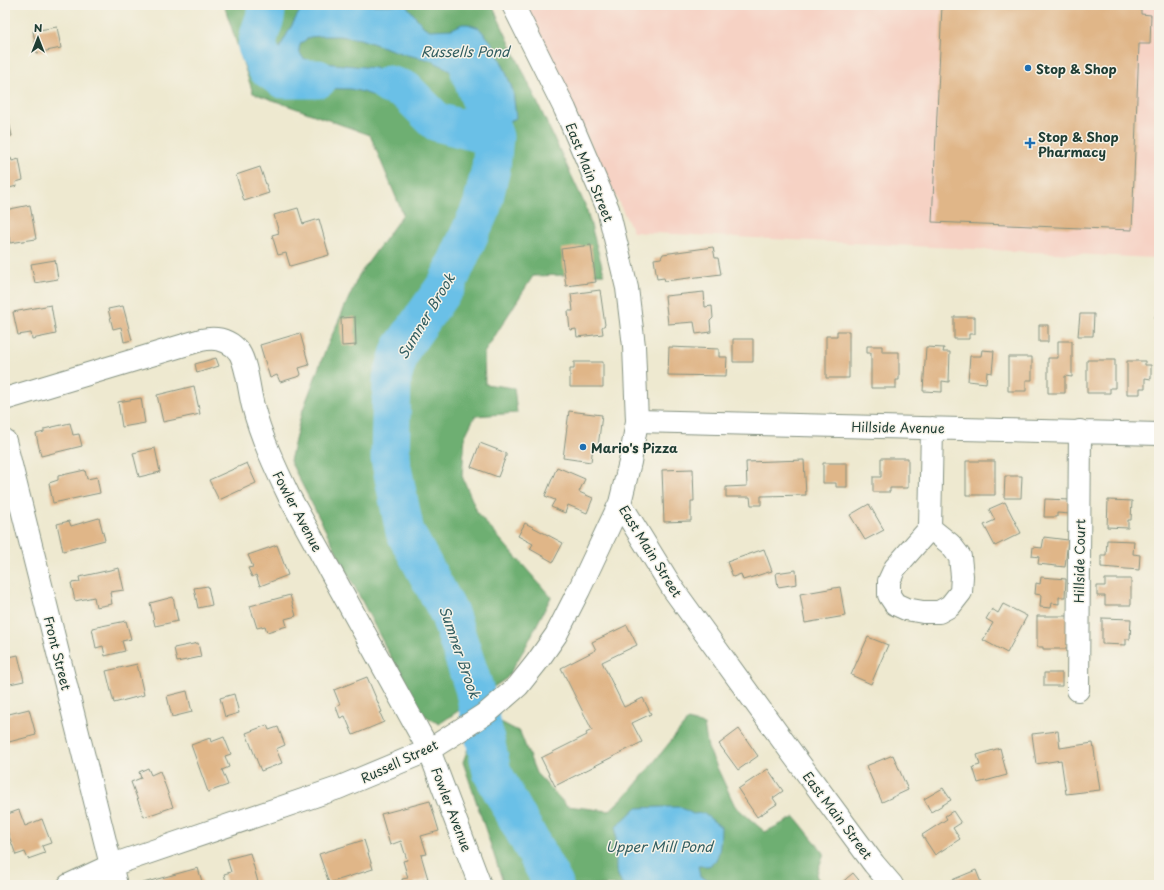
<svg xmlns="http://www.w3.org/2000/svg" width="1164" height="890" font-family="'Playpen Sans',sans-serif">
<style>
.built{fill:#f6d2c4}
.forest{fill:#6eaf72;stroke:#467653}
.water{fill:#6bc0e7;stroke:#457e8e}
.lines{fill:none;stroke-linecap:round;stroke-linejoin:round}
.river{stroke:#6bc0e7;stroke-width:39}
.building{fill:#e0b688}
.minor-casing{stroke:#869382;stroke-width:24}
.major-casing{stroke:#869382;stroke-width:24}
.minor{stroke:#fff;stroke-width:22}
.major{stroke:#fff;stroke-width:22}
.poi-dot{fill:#1f6fb2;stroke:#f7f3e8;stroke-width:1.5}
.labels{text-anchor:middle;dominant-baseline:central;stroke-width:3;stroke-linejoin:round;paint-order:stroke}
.poi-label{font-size:13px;font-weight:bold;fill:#1f3d34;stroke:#f7f3e8;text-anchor:start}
.street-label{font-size:13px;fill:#1f3d34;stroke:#f7f3e8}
.water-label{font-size:14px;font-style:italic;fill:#325e61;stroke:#f7f3e8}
</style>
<rect width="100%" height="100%" fill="#f7f3e8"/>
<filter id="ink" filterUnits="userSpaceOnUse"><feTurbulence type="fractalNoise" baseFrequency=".025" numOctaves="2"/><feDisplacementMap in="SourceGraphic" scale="8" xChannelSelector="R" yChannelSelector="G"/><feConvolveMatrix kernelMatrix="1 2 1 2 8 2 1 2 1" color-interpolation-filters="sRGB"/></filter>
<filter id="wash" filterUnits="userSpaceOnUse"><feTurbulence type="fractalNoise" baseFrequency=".012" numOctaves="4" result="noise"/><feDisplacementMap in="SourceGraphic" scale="16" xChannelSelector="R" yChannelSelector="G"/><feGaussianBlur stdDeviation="0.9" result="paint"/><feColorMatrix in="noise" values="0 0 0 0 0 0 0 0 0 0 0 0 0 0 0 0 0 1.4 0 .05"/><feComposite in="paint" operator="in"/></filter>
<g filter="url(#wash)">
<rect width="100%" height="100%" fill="#eee9d0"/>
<path class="built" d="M524 5H1159V256L1153 258 633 232Z"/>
<path class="forest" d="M224 5H492L586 207 604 274 533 276 484 353 485 384 514 388 517 413 475 416 465 436 462 476 478 514 551 597 526 646 507 678 439 724 419 712 290 461 301 415 325 351 359 275 403 214 370 135 253 93Z
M497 720 520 732 536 773 567 806 609 811 632 789 688 720 704 725 708 748 735 806 765 832 795 817 824 853 816 876 824 885H504L463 762 468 748Z"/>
<path class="water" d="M303 5H406L424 27 430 30 452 29 462 24H468L479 28 493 44 505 70 513 91 516 118 507 122 496 124 476 116 472 113 463 89 454 75 446 68 430 60 407 55 360 39 339 36H321L310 37 301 43 299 48 300 53 303 58 313 62 375 68 389 77 405 83 418 92 433 109V114L425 122 420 121 402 112 385 100 363 92 350 89 299 88 278 84 263 78Z
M662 807H680L693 814 703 813 721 827C720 839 722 862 708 866 705 866 700 866 698 866L700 877 713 881V885H622L616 870V827L636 808Z"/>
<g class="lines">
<path class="river" d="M267 5 265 18 260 32 257 46 266 67 283 79H318
M470 72 485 111 494 137 491 168 482 206 447 284 401 349 392 378 390 458 405 532 449 613 474 688 492 772 554 885
M389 85 405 90 437 122 494 137"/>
</g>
<g id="blocks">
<path class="building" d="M942 5H1141V14L1151 15 1150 44H1139L1132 230 932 222Z
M57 27 61 48 37 53 33 31Z
M6 108 12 136 5 137V109Z
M11 158 12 161 19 159 23 180 16 182 17 186 5 189V159Z
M260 167 269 193 244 201 236 175Z
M30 205 36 239 10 243 9 237 5 238V210Z
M298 208 303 224 319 219 329 255 290 266 286 253 278 255 272 235 279 233 274 215Z
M591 245 596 282 566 286 561 249Z
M713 247 715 258H718L721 274 665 281 664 278 657 279 654 259 661 258 663 254Z
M55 260 58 279 35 283 31 264Z
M600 290 605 325 602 327 603 334 577 337 576 329 570 330 568 311H573L571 294Z
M704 292 705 307 712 306 713 318 710 321 711 332 696 334 694 322 668 324 665 296Z
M51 305 56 334 32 339 31 333 18 335 13 312Z
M123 306 132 340 124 342 121 327 113 329 108 309Z
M1080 314H1094L1093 336H1078Z
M1155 316H1159V338H1155Z
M355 317 356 345 342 346 341 318Z
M954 317H975V334H969V339H954Z
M1039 325H1048V342H1039Z
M837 331H849V378H826V336H837Z
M300 333 309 365 299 368 301 374 300 376 280 382 277 375 270 378 260 345Z
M733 339H753V362H733Z
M1058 341H1072V377L1065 376V393H1048V358H1058Z
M867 346H882V352H899V380H896V388H871V353H867Z
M669 347 719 349V357H727L726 376 668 375Z
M926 347 944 348 943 352H950L949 382 942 381V392L923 391Z
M982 350 994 351 992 373 987 372 986 383 968 381 970 356H981Z
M1008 357H1032V380H1026V391H1008Z
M216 358 219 366 197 373 195 364Z
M1087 360H1115V388H1110V393H1087Z
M1127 361H1145V365H1151V379L1145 378V388H1140V394H1127Z
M574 362H603V387H570V369H574Z
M194 386 200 414 163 422 157 395Z
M141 398 145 423 122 427 118 402Z
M569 411 602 415 598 447 593 446 591 462 563 458Z
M70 423 73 435 79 434 82 446 41 456 36 434 44 432V429Z
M480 443 506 453V456L498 477 471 467Z
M155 448 160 472 139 477 133 453Z
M881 458H908V488H890V492H873V477H881Z
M804 460 806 495 761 496V505H751L750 497H726V487L747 486 746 462Z
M966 461H995V495H966Z
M247 463 256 483 219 500 209 480Z
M823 463H847V487H836V483H823Z
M557 467 585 479 579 492 593 498 587 513 568 505 565 513 551 507 555 500 545 496Z
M693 469 694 501H691V521L664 522 662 470Z
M85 470 87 479 97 477 100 493 53 503 49 483 58 480V476Z
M1005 476H1022L1021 498H1004Z
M1045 499 1070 500V514L1057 513V517H1044Z
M1108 500 1132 501 1131 520H1128V528L1107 527Z
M1005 502 1021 533 995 546 984 525 995 520 989 509Z
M869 504 884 530 865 540 850 515Z
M99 518 105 540 63 551 57 524 69 521 71 526Z
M525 523 563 543 553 562 530 549 533 544 518 536Z
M1044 537 1068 540 1065 567 1038 564 1039 557 1032 556 1033 547 1042 548Z
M1107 540 1134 541 1133 554 1140 555 1139 570 1101 567V555H1106Z
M277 545 288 575 260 586 256 575 252 577 248 568 253 567 248 555Z
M764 549 772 571 743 580 741 574 733 577 727 562Z
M119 568 124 590 110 592 112 604 96 607 94 597 75 601 71 583 80 582 79 577Z
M796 570 797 584 778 587 776 573Z
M1041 577 1066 579 1065 597H1059V604L1052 603 1051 608 1040 607 1041 595 1035 594 1036 583 1040 584Z
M1105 579H1131V605H1105V596H1097V586H1105Z
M208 586 212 605 198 608 194 588Z
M840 587 845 616 805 623 800 594Z
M290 595 296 616 285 619 287 626 267 632 265 626 257 628 250 606Z
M173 597 178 621 155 626 150 603Z
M1003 604 1027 616 1007 653 983 640 993 623 986 619 992 609 998 613Z
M1037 616H1068V649H1043V647H1037Z
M1102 618 1131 619 1130 639H1126V645L1102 644Z
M126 621 131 639 122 641 125 651 105 656 103 646 96 648 92 628Z
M627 625 637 645 602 662 624 707 643 698 651 714 632 723 642 742 555 786 541 758 587 735 586 733 592 730 561 668 596 650 592 642Z
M868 637 888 645 871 684 851 675Z
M198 643 201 657 177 662 174 648Z
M18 655 24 681 5 685V658Z
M137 664 144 695 114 703 106 671Z
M1044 673H1062V686H1044Z
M367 677 382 712 380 713 384 722 353 735 345 716 340 718 336 707 340 705 334 690Z
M187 691 192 712 172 717 167 696Z
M234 694 239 713 225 717 220 698Z
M29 709 36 735 5 743V715Z
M267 725 269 730 278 727 285 745 276 749 282 763 261 771 246 733Z
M739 729 758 756 738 770 719 744Z
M1058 731 1060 748 1093 743 1100 790 1066 794 1061 760 1036 764 1032 734Z
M224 737 231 754 225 756 229 767 222 770 228 785 208 792 191 745 210 738 211 742Z
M1000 748 1007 775 978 783 973 767 980 765 977 755Z
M893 755 908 790 882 802 866 766Z
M148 768 151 775 160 771 173 807 144 817 131 782 141 778 139 772Z
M768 769 783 791 773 798 777 804 757 817 738 789Z
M943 788 951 800 931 812 924 799Z
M430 801 439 831 421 836 427 854 421 855 428 879 414 883 415 885H403L402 879 408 878 403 861 407 860 401 841 390 845 381 814Z
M19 810 25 826 42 819 51 843 42 846 45 853 28 859 25 852 16 855 5 825V815Z
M953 811 961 823 953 828 960 839 935 855 922 835 947 819 945 816Z
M364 840 373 869 329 883 319 854Z
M250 853 258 882 251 885H227L224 874 231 872 227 859Z
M198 868 203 885H144L143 883Z
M976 870 982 885H940Z
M853 873 863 885H839Z"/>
</g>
</g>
<g filter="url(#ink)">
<use href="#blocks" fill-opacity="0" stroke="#869382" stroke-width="1"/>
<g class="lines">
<g class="minor-casing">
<path id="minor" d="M5 399 201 340C215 337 229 339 239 352 247 364 249 391 253 406 261 437 275 467 289 496L429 750 480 885
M637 421 1159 434
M5 441 116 885
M930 528 950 544 960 557 962 576 961 592 950 606 939 612H923L906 609 895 604 889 595V581L895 568 930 528 932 428
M1078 690 1080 431"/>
</g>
<g class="major-casing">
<path id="major" d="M620 503 673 589 794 756 874 864 892 885
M69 885 112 865 338 788 429 750 488 712 518 686 537 662 556 635 579 590 620 503 630 462 637 421 634 346 627 288 608 209 565 109 513 5"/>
</g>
<use href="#minor" class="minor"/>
<use href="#major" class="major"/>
</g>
</g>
<g class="poi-dot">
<circle cx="1028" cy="68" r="4"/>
<path d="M1028 137h4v4h4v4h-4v4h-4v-4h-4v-4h4z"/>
<circle cx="583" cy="447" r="4"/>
</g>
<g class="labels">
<g class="poi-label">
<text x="1036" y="68">Stop &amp; Shop</text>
<text x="1038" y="136">Stop &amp; Shop<tspan x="1038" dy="15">Pharmacy</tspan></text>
<text x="591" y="447">Mario's Pizza</text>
</g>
<g class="street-label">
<text transform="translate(590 172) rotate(68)">East Main Street</text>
<text transform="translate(898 427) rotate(1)">Hillside Avenue</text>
<text transform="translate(298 511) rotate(62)">Fowler Avenue</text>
<text transform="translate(651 551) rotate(58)">East Main Street</text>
<text transform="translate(1079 561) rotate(-89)">Hillside Court</text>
<text transform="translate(58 653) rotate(76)">Front Street</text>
<text transform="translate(399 761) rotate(-25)">Russell Street</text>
<text transform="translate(452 809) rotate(69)">Fowler Avenue</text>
<text transform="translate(838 815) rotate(53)">East Main Street</text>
</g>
<g class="water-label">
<text x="465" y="51">Russells Pond</text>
<text transform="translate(426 316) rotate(-59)">Sumner Brook</text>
<text transform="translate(460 652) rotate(71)">Sumner Brook</text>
<text x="659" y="846">Upper Mill Pond</text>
</g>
</g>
<rect width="1164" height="890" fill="none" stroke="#f7f3e8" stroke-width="20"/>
<g transform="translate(38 38)" stroke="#f7f3e8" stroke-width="3" paint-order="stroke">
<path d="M0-3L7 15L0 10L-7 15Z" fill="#1f3d34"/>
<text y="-6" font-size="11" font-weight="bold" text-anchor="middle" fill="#1f3d34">N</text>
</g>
</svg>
